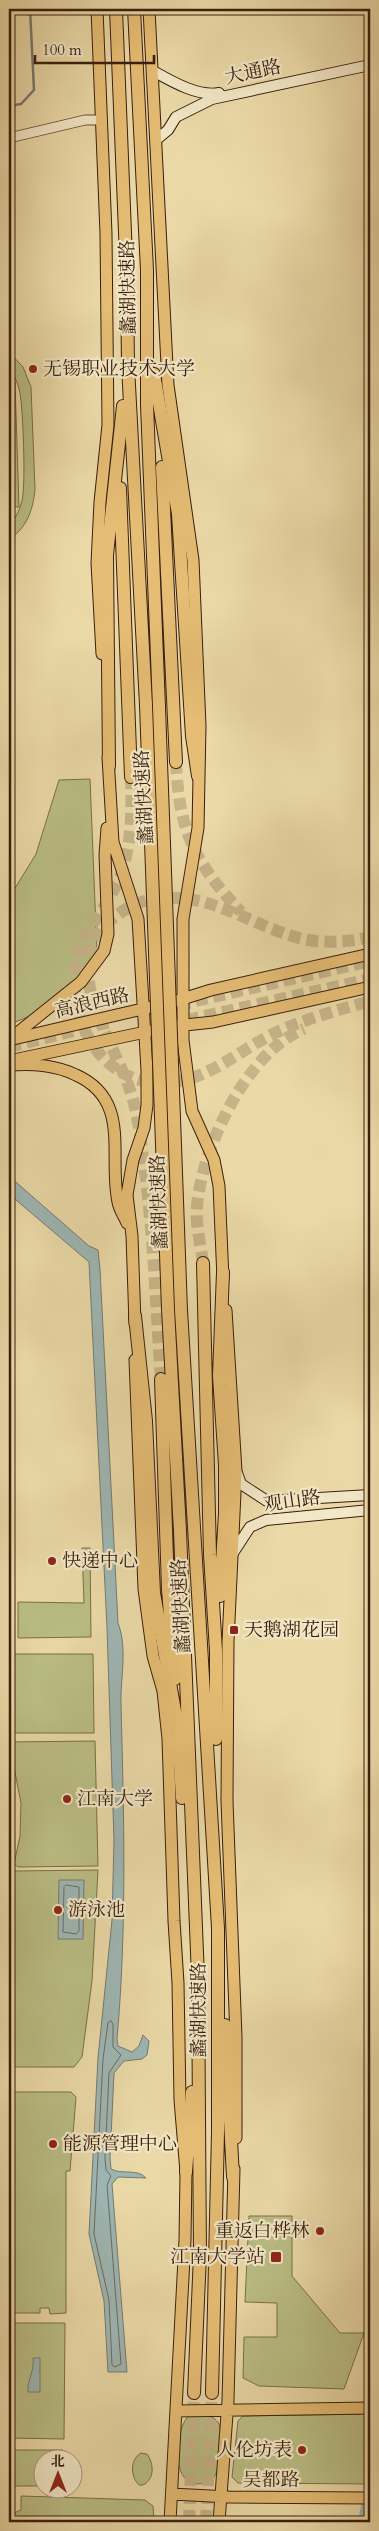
<svg xmlns="http://www.w3.org/2000/svg" width="379" height="2531" font-family="Cardo,'Noto Serif SC',serif">
<style>
.green{fill:#babe85;stroke:#7a6e4a}
.water{fill:#9eb7b4;stroke:#767a72}
.lines{fill:none;stroke-linecap:round;stroke-linejoin:round}
.shore{stroke:#6c6a62;stroke-width:1}
.stream{stroke:#767a72;stroke-width:2.5}
.river{stroke:#9eb7b4;stroke-width:14}
.trunk-tunnel{stroke:#c7b489;stroke-width:12;stroke-dasharray:12 6;stroke-linecap:butt}
.tertiary-casing{stroke:#664d35;stroke-width:11}
.secondary-casing{stroke:#391e0f;stroke-width:12}
.primary-casing{stroke:#391e0f;stroke-width:13}
.trunk-casing{stroke:#391e0f;stroke-width:14}
.tertiary{stroke:#f2e7c6;stroke-width:9}
.secondary{stroke:#f2e7c6;stroke-width:10}
.primary{stroke:#e6bd74;stroke-width:11}
.trunk{stroke:#e6bd74;stroke-width:12}
.trunk-bridge-casing{stroke:#391e0f;stroke-width:14;stroke-linecap:butt}
.trunk-bridge{stroke:#e6bd74;stroke-width:12}
.poi-dot{fill:#8f2418;stroke:#f2e7c6;stroke-width:2}
.labels{text-anchor:middle;dominant-baseline:central;stroke-width:4.5;stroke-linejoin:round;paint-order:stroke}
.street-label{font-size:19px;fill:#391e0f;stroke:#f2e7c6}
.poi-label{font-size:19px;fill:#391e0f;stroke:#f2e7c6;text-anchor:start}
</style>
<rect width="100%" height="100%" fill="#ebdaa8"/>
<filter id="stains"><feTurbulence type="fractalNoise" baseFrequency=".004" numOctaves="4"/><feColorMatrix values="0 0 0 0 .2 0 0 0 0 .09 0 0 0 0 .02 0 0 0 .5 -.17"/></filter>
<radialGradient id="worn" r=".72"><stop offset=".6" stop-color="#630" stop-opacity="0"/><stop offset="1" stop-color="#630" stop-opacity=".3"/></radialGradient>
<path class="green" d="M9 352 23 367 31 387 35 489C33 510 27 528 9 539 9 523 18 517 22 501 26 484 23 411 20 393 18 384 15 375 9 369Z
M9 382H15L19 507H9Z
M90 779 97 953C76 983 45 1014 9 1024V898L36 854 59 780Z
M82 1548H90L91 1637 18 1638V1602L84 1603Z
M9 1654H93L94 1733H9Z
M95 1741 98 1866 18 1867 14 1864 20 1836 21 1803 9 1742Z
M98 1870 92 1981 82 2057 74 2067H9L11 1874 13 1871Z
M9 2092H71L76 2097 70 2171H66V2313L50 2314 49 2308H40V2313H9Z
M249 2216H292V2276L340 2333H364L344 2389 259 2386 243 2378 244 2337H277V2303L245 2302Z
M9 2323H65L64 2439 9 2438Z
M370 2414V2484L238 2483 232 2477 238 2421 243 2416Z
M206 2415C213 2417 218 2420 220 2427 224 2440 220 2473 211 2481 166 2499 175 2426 189 2416Z
M9 2450H62L66 2452V2458H42V2486H9Z
M141 2453 147 2454C154 2464 155 2479 143 2485H139C130 2476 130 2459 141 2453Z
M21 2496 145 2500 153 2506 154 2522H9L16 2512 21 2510Z"/>
<path class="water" d="M9 1176 89 1246 98 1250 100 1269 118 1623C128 1649 120 1679 121 1705 124 1817 127 1927 117 2039L118 2046 132 2052 139 2046 143 2035 149 2041 147 2055 142 2059 124 2061 114 2073 110 2158 111 2169C121 2175 137 2168 146 2178L118 2177 112 2184 127 2372H108L104 2301 89 2234 98 2058 112 1920 114 1840 107 1627 89 1262 9 1194Z
M59 1880H84L83 1939H58Z
M33 2358H40V2392H28C27 2380 35 2370 33 2358Z"/>
<g class="lines">
<path class="shore" d="M66 1885 79 1887V1931L76 1934 63 1932 64 1887Z
M111 2021 113 2024V2047L121 2055 109 2073 105 2158 106 2170 111 2176 107 2185 121 2364 115 2367 112 2365 109 2300 94 2234 103 2059 108 2023Z"/>
<path class="stream" d="M9 106 21 104 34 90 30 9
M370 2444V2450"/>
<path class="river" d="M365 2522 370 2496"/>
<path class="trunk-tunnel" d="M176 762C179 831 194 862 241 912
M131 777C132 808 132 838 123 868 117 887 106 904 95 921 90 928 84 936 81 944 58 1008 98 1093 175 1082 211 1077 242 1049 273 1034 304 1019 338 1010 370 1001
M178 1005 370 961
M187 1020 370 979
M9 1047 110 1022
M203 1263C201 1245 195 1224 197 1206 202 1148 247 1051 304 1029
M161 1379C156 1310 154 1241 145 1172 141 1145 139 1116 130 1090 116 1049 82 1001 89 958 94 927 125 903 155 899 206 891 246 922 292 936 316 944 346 943 370 937
M189 2522 194 2393
M206 2522 212 2393"/>
<g class="tertiary-casing">
<path id="tertiary" d="M9 138 85 120H102"/>
</g>
<g class="secondary-casing">
<path id="secondary" d="M153 71C171 81 198 97 219 93
M156 140 168 130 176 117 212 99 370 65
M237 1473 241 1484 267 1501 370 1495
M233 1553 250 1527 266 1520 370 1510"/>
</g>
<g class="primary-casing">
<path id="primary" d="M97 9 106 234 108 425 100 502 97 563 102 654
M149 9 168 385 193 560 200 726 198 828 183 919V1040L192 1111 214 1160 219 1186 223 1279
M108 757 113 842 138 919 147 1070V1105L144 1128 133 1160 127 1195 132 1236 135 1324
M176 1001 211 990 370 954
M176 1026 213 1022 370 987
M11 1038 81 982 104 951 108 934 105 855 107 828
M9 1040 151 1007
M9 1061 150 1031
M12 1065C33 1063 58 1066 76 1075 132 1100 108 1156 118 1202 119 1209 124 1216 127 1223
M226 1310 236 1471 228 1642 227 1801 236 2037V2138
M135 1360 144 1589 153 1656 163 1691 168 1739 174 1921 178 1983 180 2100 186 2172 185 2240 170 2522
M177 2411 370 2408
M172 2494 229 2497 370 2498
M219 2522 228 2401 234 2169"/>
</g>
<g class="trunk-casing">
<path id="trunk" d="M116 9 127 282 128 366 146 705
M134 9 147 270V405L159 707
M154 374 178 514 192 736 198 776
M162 467 176 762
M120 488 131 777
M109 766 107 555 123 406
M203 1263 210 1555 216 1651V1739
M168 1309 180 1531 198 1977 200 2255 194 2393
M181 1310 218 1928V2132L212 2393
M135 1316 146 1421 154 1593 178 1728 182 1798
M161 1379 168 1589 175 1679
M220 1596 225 1513V1465L219 1376 223 1272
M225 2025 233 2177
M186 2172 192 2092"/>
</g>
<use href="#tertiary" class="tertiary"/>
<use href="#secondary" class="secondary"/>
<use href="#primary" class="primary"/>
<use href="#trunk" class="trunk"/>
<g class="trunk-bridge-casing">
<path id="trunk-bridge" d="M146 705 168 1309
M159 707 181 1310"/>
</g>
<use href="#trunk-bridge" class="trunk-bridge"/>
</g>
<g class="poi-dot">
<circle cx="33" cy="369" r="5"/>
<circle cx="52" cy="1561" r="5"/>
<rect x="229" y="1625" width="10" height="10" rx="2.5"/>
<circle cx="67" cy="1799" r="5"/>
<circle cx="58" cy="1910" r="5"/>
<circle cx="53" cy="2144" r="5"/>
<circle cx="320" cy="2231" r="5"/>
<rect x="270" y="2251" width="12" height="12" rx="2.5"/>
<circle cx="302" cy="2450" r="5"/>
</g>
<g class="labels">
<g class="street-label">
<text transform="translate(253 72) rotate(-12)">大通路</text>
<text transform="translate(128 287) rotate(-91)">蠡湖快速路</text>
<text transform="translate(144 797) rotate(-93)">蠡湖快速路</text>
<text transform="translate(92 1003) rotate(-13)">高浪西路</text>
<text transform="translate(159 1202) rotate(-92)">蠡湖快速路</text>
<text transform="translate(292 1501) rotate(-8)">观山路</text>
<text transform="translate(181 1606) rotate(-93)">蠡湖快速路</text>
<text transform="translate(199 2010) rotate(-90)">蠡湖快速路</text>
<text x="271" y="2480">吴都路</text>
</g>
<g class="poi-label">
<text x="43" y="369">无锡职业技术大学</text>
<text x="62" y="1561">快递中心</text>
<text x="244" y="1630">天鹅湖花园</text>
<text x="77" y="1799">江南大学</text>
<text x="68" y="1910">游泳池</text>
<text x="63" y="2144">能源管理中心</text>
<text x="310" y="2231" text-anchor="end">重返白桦林</text>
<text x="265" y="2257" text-anchor="end">江南大学站</text>
<text x="292" y="2450" text-anchor="end">人伦坊表</text>
</g>
</g>
<rect width="379" height="2531" fill="none" stroke="#ebdaa8" stroke-width="30"/>
<rect x="10" y="10" width="359" height="2511" fill="none" stroke="#391e0f" stroke-width="2.5"/>
<rect x="15" y="15" width="349" height="2501" fill="none" stroke="#391e0f"/>
<g transform="translate(58 2474)"><circle r="24" fill="#f2e7c6" stroke="#a8977d"/>
<path d="M0-4L9 19L0 12L-9 19Z" fill="#8f2418"/>
<text y="-8" font-size="14" font-weight="bold" text-anchor="middle" fill="#391e0f">北</text>
</g>
<path d="M35 55v8h119v-8" fill="none" stroke="#391e0f" stroke-width="2.5"/>
<text x="42" y="55" font-size="15" fill="#391e0f" stroke="#f2e7c6" stroke-width="4" paint-order="stroke">100 m</text>
<rect width="100%" height="100%" filter="url(#stains)"/>
<rect width="100%" height="100%" fill="url(#worn)"/>
</svg>
